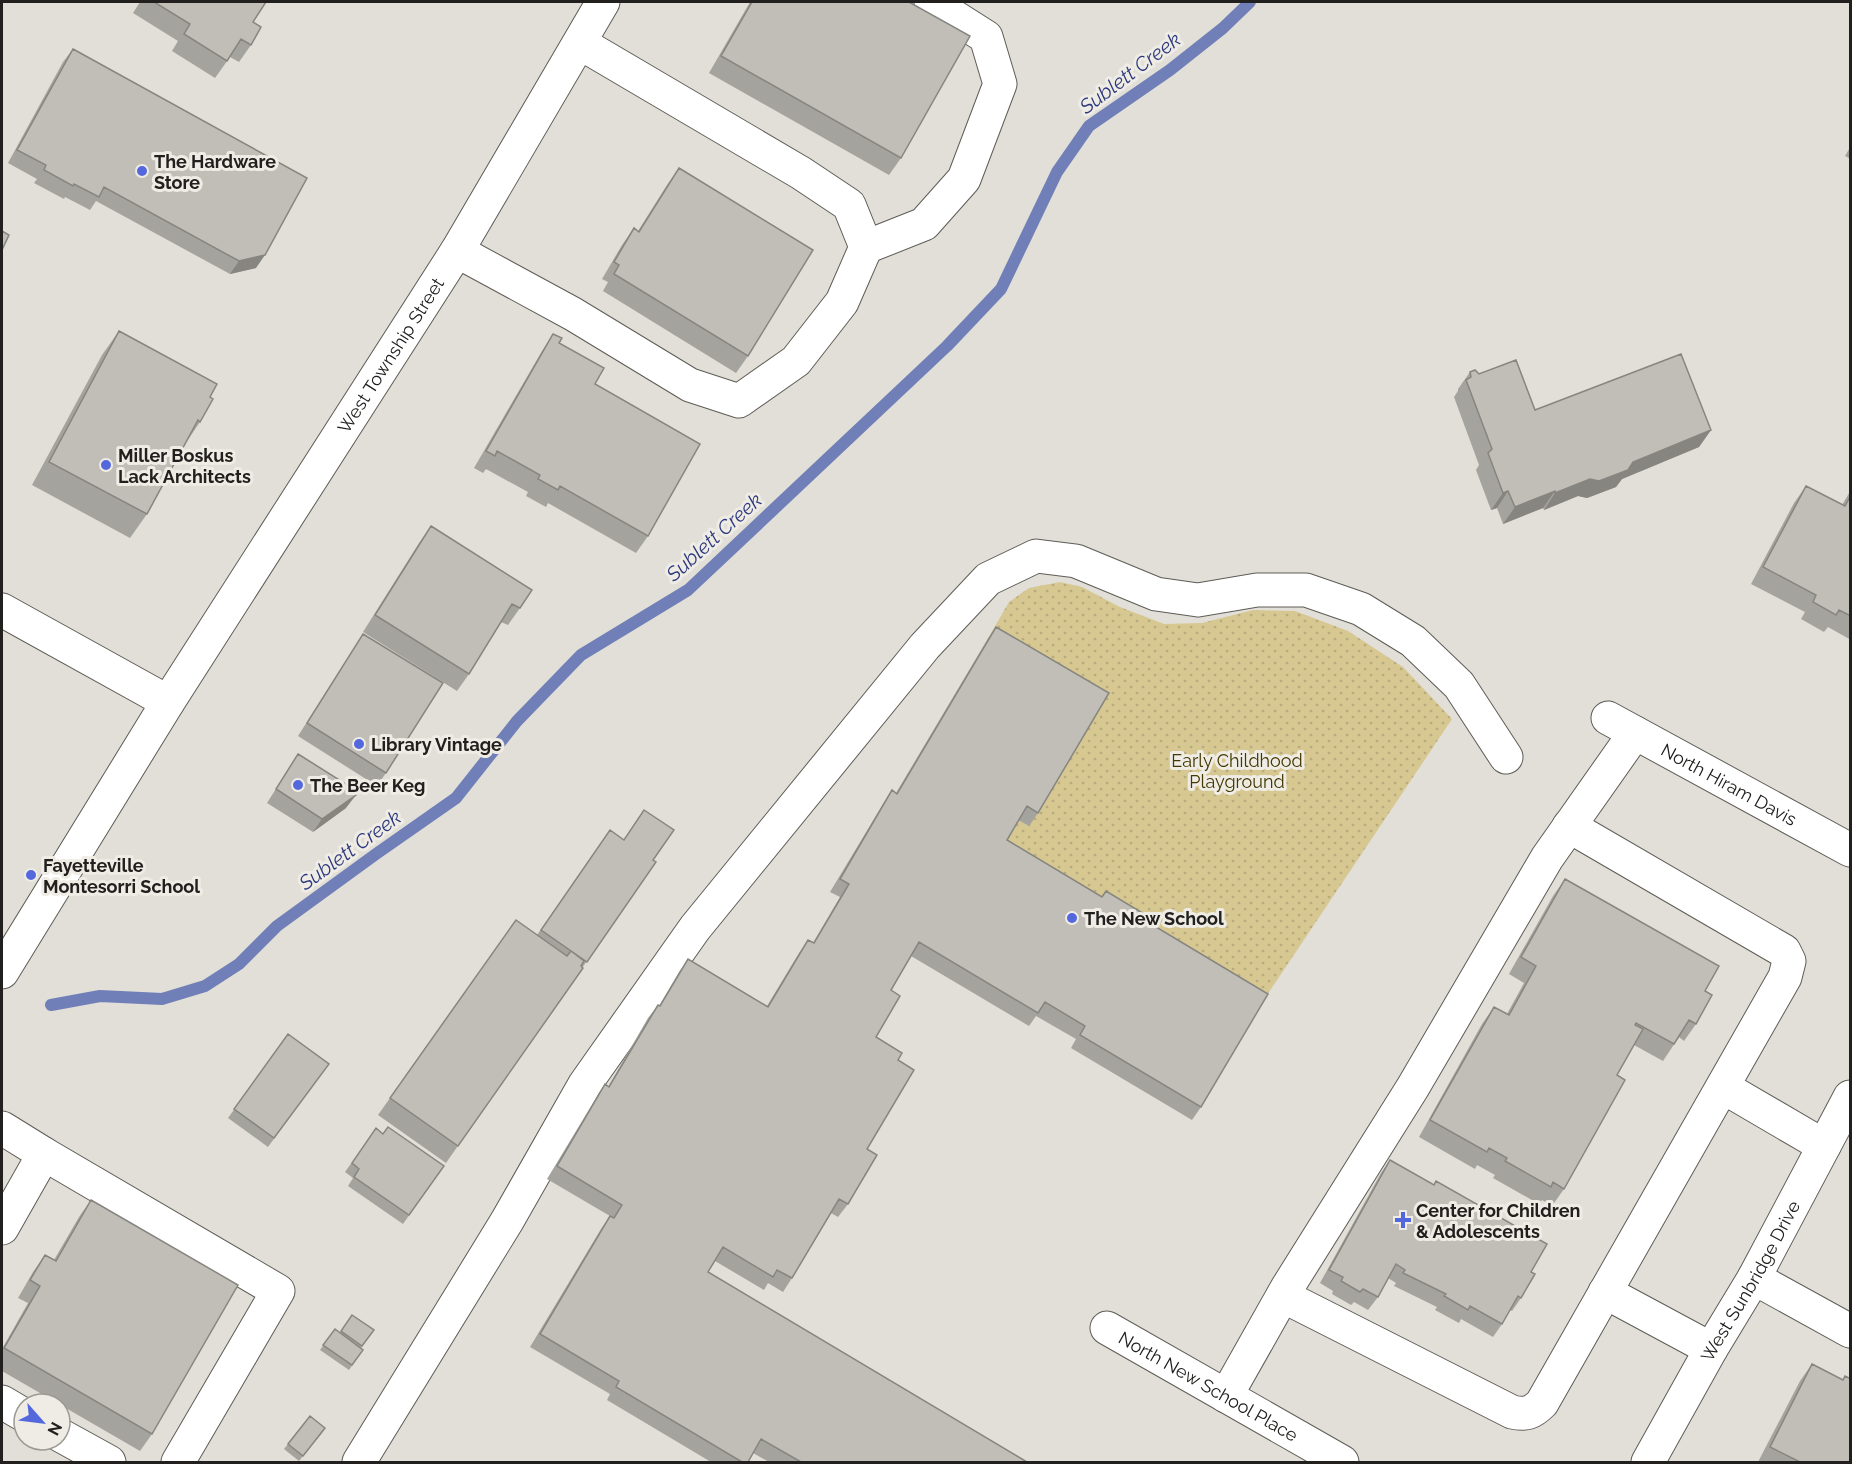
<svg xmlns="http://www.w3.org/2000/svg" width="1852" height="1464" font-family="Raleway,sans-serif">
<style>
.park{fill:url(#park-dots)}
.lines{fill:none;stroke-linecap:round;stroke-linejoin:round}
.stream{stroke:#707fb7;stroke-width:12}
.minor-casing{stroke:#5e5c56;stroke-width:35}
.minor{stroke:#fff;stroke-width:33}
.wall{fill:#a5a39d}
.shaded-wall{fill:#868580}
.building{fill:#c0beb7;stroke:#868580;stroke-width:1.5}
.poi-dot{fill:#5468de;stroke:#eeece4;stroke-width:2}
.labels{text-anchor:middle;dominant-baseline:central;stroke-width:6;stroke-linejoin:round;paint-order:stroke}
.poi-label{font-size:18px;font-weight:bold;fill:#21201e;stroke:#eeece4;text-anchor:start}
.street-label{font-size:18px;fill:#21201e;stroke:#eeece4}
.park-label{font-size:18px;fill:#443700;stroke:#eeece4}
.water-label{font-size:20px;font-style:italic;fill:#2c387e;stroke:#eeece4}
</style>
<defs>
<pattern id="park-dots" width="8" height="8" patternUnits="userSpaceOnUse" patternTransform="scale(1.5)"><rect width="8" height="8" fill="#d7c791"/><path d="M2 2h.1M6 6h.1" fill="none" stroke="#b8ab7d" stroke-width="1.8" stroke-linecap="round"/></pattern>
</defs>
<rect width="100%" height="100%" fill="#e1dfd7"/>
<path class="park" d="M1060 582 1082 587 1120 607 1164 624 1202 623 1253 610 1295 611 1348 631 1403 667 1452 719 1259 1007 997 853 1017 819 1029 826 987 640 1009 602 1029 588Z"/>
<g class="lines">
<path class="stream" d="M51 1005 100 996 162 999 205 986 239 964 277 926 376 854 456 798 517 721 581 655 688 590 947 346 1001 289 1057 172 1089 126 1170 70 1223 28 1250 2"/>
<g class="minor-casing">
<g id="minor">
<path d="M866 247 924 224 964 179 1000 84 986 37 931 2"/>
<path d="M457 251 573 314 690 385 739 401 796 361 842 302 866 247 849 205 801 173 580 43"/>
<path d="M2 610 168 702"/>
<path id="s1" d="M1608 718 1850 850"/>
<path id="s2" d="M2 972 168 702 457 251 603 2"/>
<path d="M1723 1087 1824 1146"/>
<path d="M2 1128 44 1154 2 1228"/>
<path d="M44 1154 278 1291 178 1462"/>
<path d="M1754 1278 1850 1331"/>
<path d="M1605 1292 1711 1349"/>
<path d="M1283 1296 1512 1412C1526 1415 1532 1413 1542 1403L1785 977 1789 961 1784 951 1569 826"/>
<path id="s3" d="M1107 1328 1342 1462"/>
<path d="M1226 1396 1287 1288 1413 1087 1547 858 1635 733"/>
<path d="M2 1402 24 1415"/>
<path d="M60 1435 109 1462"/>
<path d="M359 1462 507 1221 585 1084 695 928 925 646 988 579 1036 556 1076 561 1156 594 1198 600 1257 590H1306L1361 609 1413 641 1459 685 1506 757"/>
<path id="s4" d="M1648 1462 1711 1349 1754 1278 1850 1097"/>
</g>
</g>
<use href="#minor" class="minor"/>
</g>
<path class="wall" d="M140 2H266L253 22 251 45 239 62 230 57 215 78 172 51 178 41 133 13Z
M750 2H909L901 158 889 175 709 73Z
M73 49 256 268 230 274 96 201 90 210 65 197 64 199 34 183 37 179 8 163 63 62Z
M1851 146V159L1845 156Z
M679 168 748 356 736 373 603 291 608 282 602 279 622 245 634 228 638 231 667 185Z
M119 331 210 397 200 422 185 444 147 514 130 538 32 485 102 355Z
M553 334 559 343 595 384 648 536 636 553 548 503 546 507 526 496 528 492 486 469 483 473 474 468 542 351Z
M1470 372 1479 374 1535 410 1711 430 1699 447 1622 479 1616 487 1587 498 1578 496 1544 510 1543 508 1503 524 1497 508 1491 510 1476 470 1479 465 1454 397 1458 391V389Z
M1806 486 1842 505 1851 490V640L1828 627 1824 632 1801 619 1805 612 1751 584 1794 503Z
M431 526 520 608 508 625 501 622 469 674 457 691 363 632 419 543Z
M996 627 1038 813 1029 826 1018 820 1007 840 1102 897 1151 924 1201 1107 1192 1120 1071 1048 1076 1039 1036 1016 1029 1026 911 956 891 990 876 1037 898 1060 848 1204 838 1217 831 1213 792 1278 783 1292 768 1283 764 1290 715 1261 708 1272 1027 1462H769L753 1453 748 1462H711L607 1400 610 1394 530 1347 601 1229 610 1216 547 1179 596 1098 605 1084 608 1087 648 1018 658 1005 659 1006 679 972 688 959 767 1006 799 953 808 940 813 943 840 897 830 892 883 804 892 790 896 793 987 640Z
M363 634 386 773 377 786 298 736Z
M298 754 346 808 313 832 267 803Z
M610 830 656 862 446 1163 378 1115 516 920 537 935Z
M1565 879 1705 991 1696 1024 1684 1041 1679 1037 1663 1061 1634 1045 1617 1075 1564 1189 1552 1206 1542 1200 1539 1204 1493 1178 1495 1175 1477 1165 1475 1169 1419 1137 1482 1024 1494 1007 1507 1014 1524 983 1509 974 1553 896Z
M288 1034 329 1064 268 1147 228 1118Z
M376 1128 383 1134 444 1166 403 1224 348 1186 353 1178 345 1172Z
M1390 1160 1531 1272 1521 1298 1512 1311 1510 1310 1502 1324 1493 1337 1461 1319 1459 1323 1435 1310 1437 1307 1394 1286 1396 1283 1388 1278 1378 1297 1368 1310 1354 1302 1351 1305 1332 1294 1333 1291 1320 1283 1381 1173Z
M91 1200 152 1434 140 1451 2 1371V1349L28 1303 18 1298 33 1272 45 1255 54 1260 79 1217Z
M352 1315 374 1330 361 1348 363 1350 349 1370 320 1350 335 1329 340 1333Z
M1812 1364 1842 1380 1845 1376 1851 1462H1758L1800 1381Z
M322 1433 299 1461 284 1449 288 1444Z"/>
<path class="shaded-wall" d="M265 255 256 268 230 274 239 261Z
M1711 430 1699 447 1622 479 1616 487 1587 498 1578 496 1544 510 1555 493 1633 462Z
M1508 491 1497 508 1491 510 1503 493Z
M1555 491 1543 508 1503 524 1515 507Z
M356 795 346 808 313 832 322 819Z"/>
<path class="building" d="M154 2H266L253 22 261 27 251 45 241 39 227 61 184 34 190 24Z
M752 2H909L970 36 901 158 721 56Z
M73 49 307 178 265 255 239 261 104 187 99 197 74 184 73 186 44 170 46 165 17 150Z
M679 168 813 250 748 356 614 274 619 265 614 262 634 228 639 232Z
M2 231 9 235 2 250Z
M119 331 217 384 210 397 213 399 200 422 198 420 147 514 49 462Z
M553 334 562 338 559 343 604 368 595 384 700 444 648 536 560 486 558 490 538 479 540 475 497 451 495 456 486 451Z
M1681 354 1711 430 1633 462 1628 470 1599 481 1590 479 1555 493V491L1515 507 1508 491 1503 493 1488 453 1492 449 1466 380 1471 377 1470 372 1475 370 1479 374 1516 360 1535 410Z
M1806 486 1845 506 1851 495V616L1839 610 1836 615 1813 602 1816 595 1763 567Z
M431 526 532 590 520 608 512 604 469 674 375 615Z
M996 627 1109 693 1038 813 1027 806 1007 840 1102 897 1106 891 1154 920 1151 924 1268 994 1201 1107 1080 1035 1085 1026 1045 1002 1038 1013 919 942 891 990 900 996 876 1037 902 1053 898 1060 914 1070 867 1149 877 1155 848 1204 839 1199 792 1278 777 1270 773 1277 723 1247 708 1272 1027 1462H801L761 1439 748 1462H742L616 1387 619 1381 540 1334 610 1216 614 1218 622 1205 557 1166 605 1084 609 1087 658 1005 660 1006 688 959 768 1007 808 940 814 943 849 884 840 879 892 790 897 794Z
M363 634 443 683 386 773 307 723Z
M298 754 357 791 356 795 322 819 276 789Z
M644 810 674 830 653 860 656 862 587 962 541 930 610 830 624 840Z
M1565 879 1719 966 1705 991 1712 995 1696 1024 1689 1020 1674 1044 1636 1023 1635 1025 1643 1029 1617 1075 1625 1080 1564 1189 1553 1182 1551 1187 1505 1161 1507 1158 1489 1148 1487 1152 1430 1120 1494 1007 1509 1015 1536 966 1521 957Z
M516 920 567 956 571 951 584 961 581 966 583 968 458 1146 390 1098Z
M288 1034 329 1064 274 1138 234 1109Z
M388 1127 444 1166 409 1215 354 1177 359 1169 352 1163 376 1128 383 1134Z
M1390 1160 1434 1185 1436 1181 1547 1244 1531 1272 1535 1274 1521 1298 1518 1296 1502 1324 1470 1306 1468 1310 1444 1296 1446 1294 1403 1273 1405 1270 1396 1264 1378 1297 1363 1289 1360 1292 1341 1281 1343 1277 1329 1270Z
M91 1200 238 1285 152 1434 4 1348 40 1286 30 1280 45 1255 56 1261Z
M352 1315 374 1330 362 1346 341 1331Z
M335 1329 363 1350 352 1365 323 1345Z
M1812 1364 1843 1380 1845 1376 1851 1379V1462H1800L1770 1447Z
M310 1416 325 1428 303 1456 288 1444Z"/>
<g class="poi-dot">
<circle cx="142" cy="171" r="6"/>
<circle cx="106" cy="465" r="6"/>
<circle cx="359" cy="744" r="6"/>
<circle cx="298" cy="785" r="6"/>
<circle cx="31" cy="875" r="6"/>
<circle cx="1072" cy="918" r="6"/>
<path d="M1400 1211h6v6h6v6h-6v6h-6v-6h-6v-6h6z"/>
</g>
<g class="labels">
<g class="poi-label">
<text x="154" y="161">The Hardware<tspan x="154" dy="21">Store</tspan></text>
<text x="118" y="455">Miller Boskus<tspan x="118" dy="21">Lack Architects</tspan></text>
<text x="371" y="744">Library Vintage</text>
<text x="310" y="785">The Beer Keg</text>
<text x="43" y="865">Fayetteville<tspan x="43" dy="21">Montesorri School</tspan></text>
<text x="1084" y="918">The New School</text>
<text x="1416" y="1210">Center for Children<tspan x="1416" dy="21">&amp; Adolescents</tspan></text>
</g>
<g class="street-label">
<text stroke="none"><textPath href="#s2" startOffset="729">West Township Street</textPath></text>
<text stroke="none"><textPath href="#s1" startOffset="138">North Hiram Davis</textPath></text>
<text stroke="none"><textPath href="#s4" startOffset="208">West Sunbridge Drive</textPath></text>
<text stroke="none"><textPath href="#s3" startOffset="117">North New School Place</textPath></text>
</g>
<g class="park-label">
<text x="1237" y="760">Early Childhood<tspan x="1237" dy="21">Playground</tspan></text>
</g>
<g class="water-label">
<text transform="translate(1130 73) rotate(-37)">Sublett Creek</text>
<text transform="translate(714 537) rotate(-42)">Sublett Creek</text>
<text transform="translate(350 850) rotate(-36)">Sublett Creek</text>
</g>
</g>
<rect width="1852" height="1464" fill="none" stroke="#21201e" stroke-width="6"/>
<g transform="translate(42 1422) rotate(118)"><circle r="28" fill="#eeece4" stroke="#9c9a95" stroke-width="1.5"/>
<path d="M0-4.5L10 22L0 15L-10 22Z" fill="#5468de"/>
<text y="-9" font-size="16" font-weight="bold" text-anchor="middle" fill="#21201e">N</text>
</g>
</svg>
